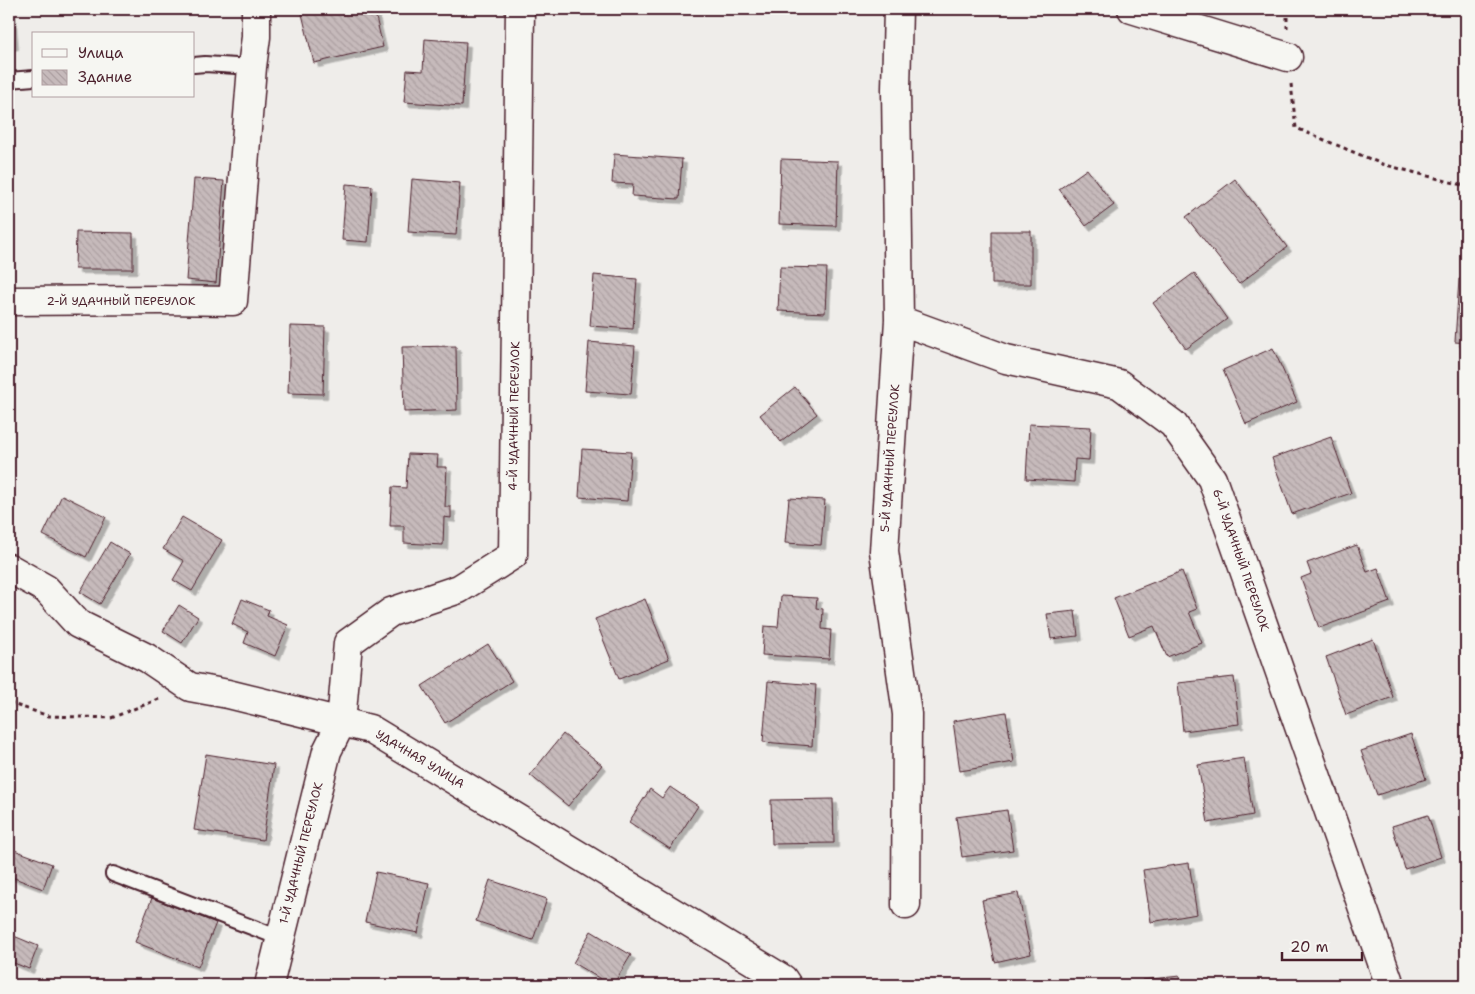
<svg xmlns="http://www.w3.org/2000/svg" width="1475" height="994" font-family="'Shantell Sans',sans-serif">
<style>
.building{fill:url(#building-back-hatch);stroke:#4a1f2b;filter:url(#shadow)}
.lines{fill:none;stroke-linecap:round;stroke-linejoin:round}
.lane-casing{stroke:#4a1f2b;stroke-width:18}
.street-casing{stroke:#4a1f2b;stroke-width:31}
.path{stroke:#4a1f2b;stroke-width:3;stroke-dasharray:4 4;stroke-linecap:butt}
.lane{stroke:#f6f6f2;stroke-width:14}
.street{stroke:#f6f6f2;stroke-width:28}
.labels{text-anchor:middle;dominant-baseline:central;stroke-width:4;stroke-linejoin:round;paint-order:stroke}
.street-label{font-size:12px;fill:#4a1f2b;stroke:#f6f6f2}
</style>
<defs>
<pattern id="building-back-hatch" width="6" height="6" patternUnits="userSpaceOnUse" patternTransform="scale(1.25)"><rect width="6" height="6" fill="#c6babb"/><path d="M-1 5l2 2M0 0l6 6M5-1l2 2" fill="none" stroke="#ac9fa1"/></pattern>
<filter id="shadow"><feDropShadow dx="4.5" dy="4.5" stdDeviation="0" flood-color="#0004"/></filter>
</defs>
<rect width="100%" height="100%" fill="#efedea"/>
<filter id="ink" filterUnits="userSpaceOnUse"><feTurbulence type="fractalNoise" baseFrequency=".02" numOctaves="2"/><feDisplacementMap in="SourceGraphic" scale="10" xChannelSelector="R" yChannelSelector="G"/><feConvolveMatrix kernelMatrix="1 2 1 2 8 2 1 2 1" color-interpolation-filters="sRGB"/></filter>
<g filter="url(#ink)">
<path class="building" d="M324 9H374L383 47 314 63 302 14Z
M9 10H11L14 45 9 46Z
M425 39 466 42 462 106 404 102 407 70 423 71Z
M614 154 682 159 679 199 632 196 633 184 612 183Z
M781 159 838 161 836 226 779 224Z
M1087 169 1114 205 1086 226 1059 189Z
M194 179 224 181 216 283 186 280Z
M412 179 460 183 456 235 408 232Z
M1235 179 1287 247 1239 284 1186 217Z
M346 184 372 186 368 242 342 240Z
M992 231H1031V284H992Z
M76 232 133 233V269H75Z
M780 267 827 268 825 313 778 311Z
M1194 273 1227 319 1186 349 1153 303Z
M594 275 637 279 633 329 590 326Z
M1459 279H1466V343L1455 342Z
M290 326 325 327 323 394 288 393Z
M589 342 635 346 631 394 585 391Z
M456 346 457 410 404 412 402 347Z
M1273 348 1297 402 1246 424 1223 370Z
M795 387 817 414 781 442 760 415Z
M1029 424 1091 427 1089 460 1075 459 1074 482 1026 479Z
M1331 437 1351 493 1292 514 1272 458Z
M582 449 631 452 627 501 579 497Z
M408 454 438 455 437 467H447L445 507H451V518L444 517 443 545 404 543V526H390L392 487 406 488Z
M62 495 106 517 86 557 43 535Z
M789 498 825 500 821 545 785 543Z
M182 517 222 540 192 591 173 580 184 561 163 549Z
M110 542 130 554 100 604 80 592Z
M1357 545 1367 572 1378 568 1390 602 1319 628 1301 578 1311 574 1307 563Z
M1182 571 1197 609 1189 612 1202 643 1167 657 1154 626 1129 636 1114 598Z
M781 596 817 598 816 608 823 609 822 629 831 630 829 659 762 655 764 626 778 627Z
M242 599 269 610 267 616 288 625 275 656 244 643 248 632 232 624Z
M645 599 669 659 619 679 595 619Z
M179 605 198 617 182 643 163 631Z
M1075 611 1078 636 1051 639 1047 614Z
M1373 639 1393 697 1346 715 1326 657Z
M488 644 512 681 445 723 422 686Z
M1234 677 1239 724 1183 731 1178 683Z
M768 681 816 685 812 746 763 742Z
M1006 712 1014 762 960 771 953 721Z
M563 734 602 765 568 806 530 775Z
M1411 734 1426 779 1377 795 1361 751Z
M206 754 274 765 263 840 194 830Z
M1244 758 1253 815 1208 823 1198 765Z
M670 787 698 806 670 849 629 822 650 789 662 798Z
M833 799 834 843 772 844 771 800Z
M1007 810 1013 850 962 857 956 817Z
M1428 815 1441 857 1405 869 1392 826Z
M9 848 52 864 43 889 9 876Z
M1189 863 1197 914 1151 922 1143 870Z
M376 872 429 883 418 933 365 922Z
M490 880 547 899 533 940 476 921Z
M1018 893 1031 954 995 962 982 900Z
M152 898 216 923 198 967 135 942Z
M591 931 631 955 613 985H611L573 963Z
M9 934 38 946 29 969 9 961Z
M1180 976 1181 985H1143L1142 980Z"/>
<g class="lines">
<g class="lane-casing">
<path id="lane" d="M194 65 205 64 252 67
M9 80 34 78
M113 874 280 938"/>
</g>
<g class="street-casing">
<path id="street" d="M898 9 896 89 899 320 884 551 907 714 906 905
M1132 9 1288 57
M9 301 160 300 233 301 252 67 256 37V9
M899 320 1006 359 1119 384 1173 424 1212 479 1390 985
M9 568 46 589 78 624 147 658 190 687 228 694 370 729 783 979 787 985
M269 985 327 751 341 723 348 643 391 612 459 589 513 555 520 9"/>
</g>
<path class="path" d="M1287 9V28
M1291 84 1296 128 1382 164 1466 186
M9 703 49 716 111 718 159 699"/>
<use href="#lane" class="lane"/>
<use href="#street" class="street"/>
</g>
</g>
<g class="labels">
<g class="street-label">
<text x="121" y="301">2-Й УДАЧНЫЙ ПЕРЕУЛОК</text>
<text transform="translate(514 416) rotate(-89)">4-Й УДАЧНЫЙ ПЕРЕУЛОК</text>
<text transform="translate(890 458) rotate(-86)">5-Й УДАЧНЫЙ ПЕРЕУЛОК</text>
<text transform="translate(1241 560) rotate(71)">6-Й УДАЧНЫЙ ПЕРЕУЛОК</text>
<text transform="translate(420 759) rotate(31)">УДАЧНАЯ УЛИЦА</text>
<text transform="translate(301 853) rotate(-76)">1-Й УДАЧНЫЙ ПЕРЕУЛОК</text>
</g>
</g>
<rect width="1475" height="994" fill="none" stroke="#f6f6f2" stroke-width="30"/>
<rect x="15" y="15" width="1445" height="964" fill="none" stroke="#4a1f2b" stroke-width="2" filter="url(#ink)"/>
<rect x="32" y="32" width="162" height="65" fill="#f6f6f2" stroke="#b1a0a2"/>
<rect x="42" y="49" width="25" height="8" fill="#f6f6f2" stroke="#b1a0a2"/>
<text x="78" y="58" font-size="15" fill="#4a1f2b">Улица</text>
<rect x="42" y="70" width="25" height="15" fill="url(#building-back-hatch)" stroke="#b1a0a2"/>
<text x="78" y="82" font-size="15" fill="#4a1f2b">Здание</text>
<path d="M1282 952v8h80v-8" fill="none" stroke="#4a1f2b" stroke-width="2.5"/>
<text x="1290" y="952" font-size="15" fill="#4a1f2b" stroke="#f6f6f2" stroke-width="4" paint-order="stroke">20 m</text>
</svg>
